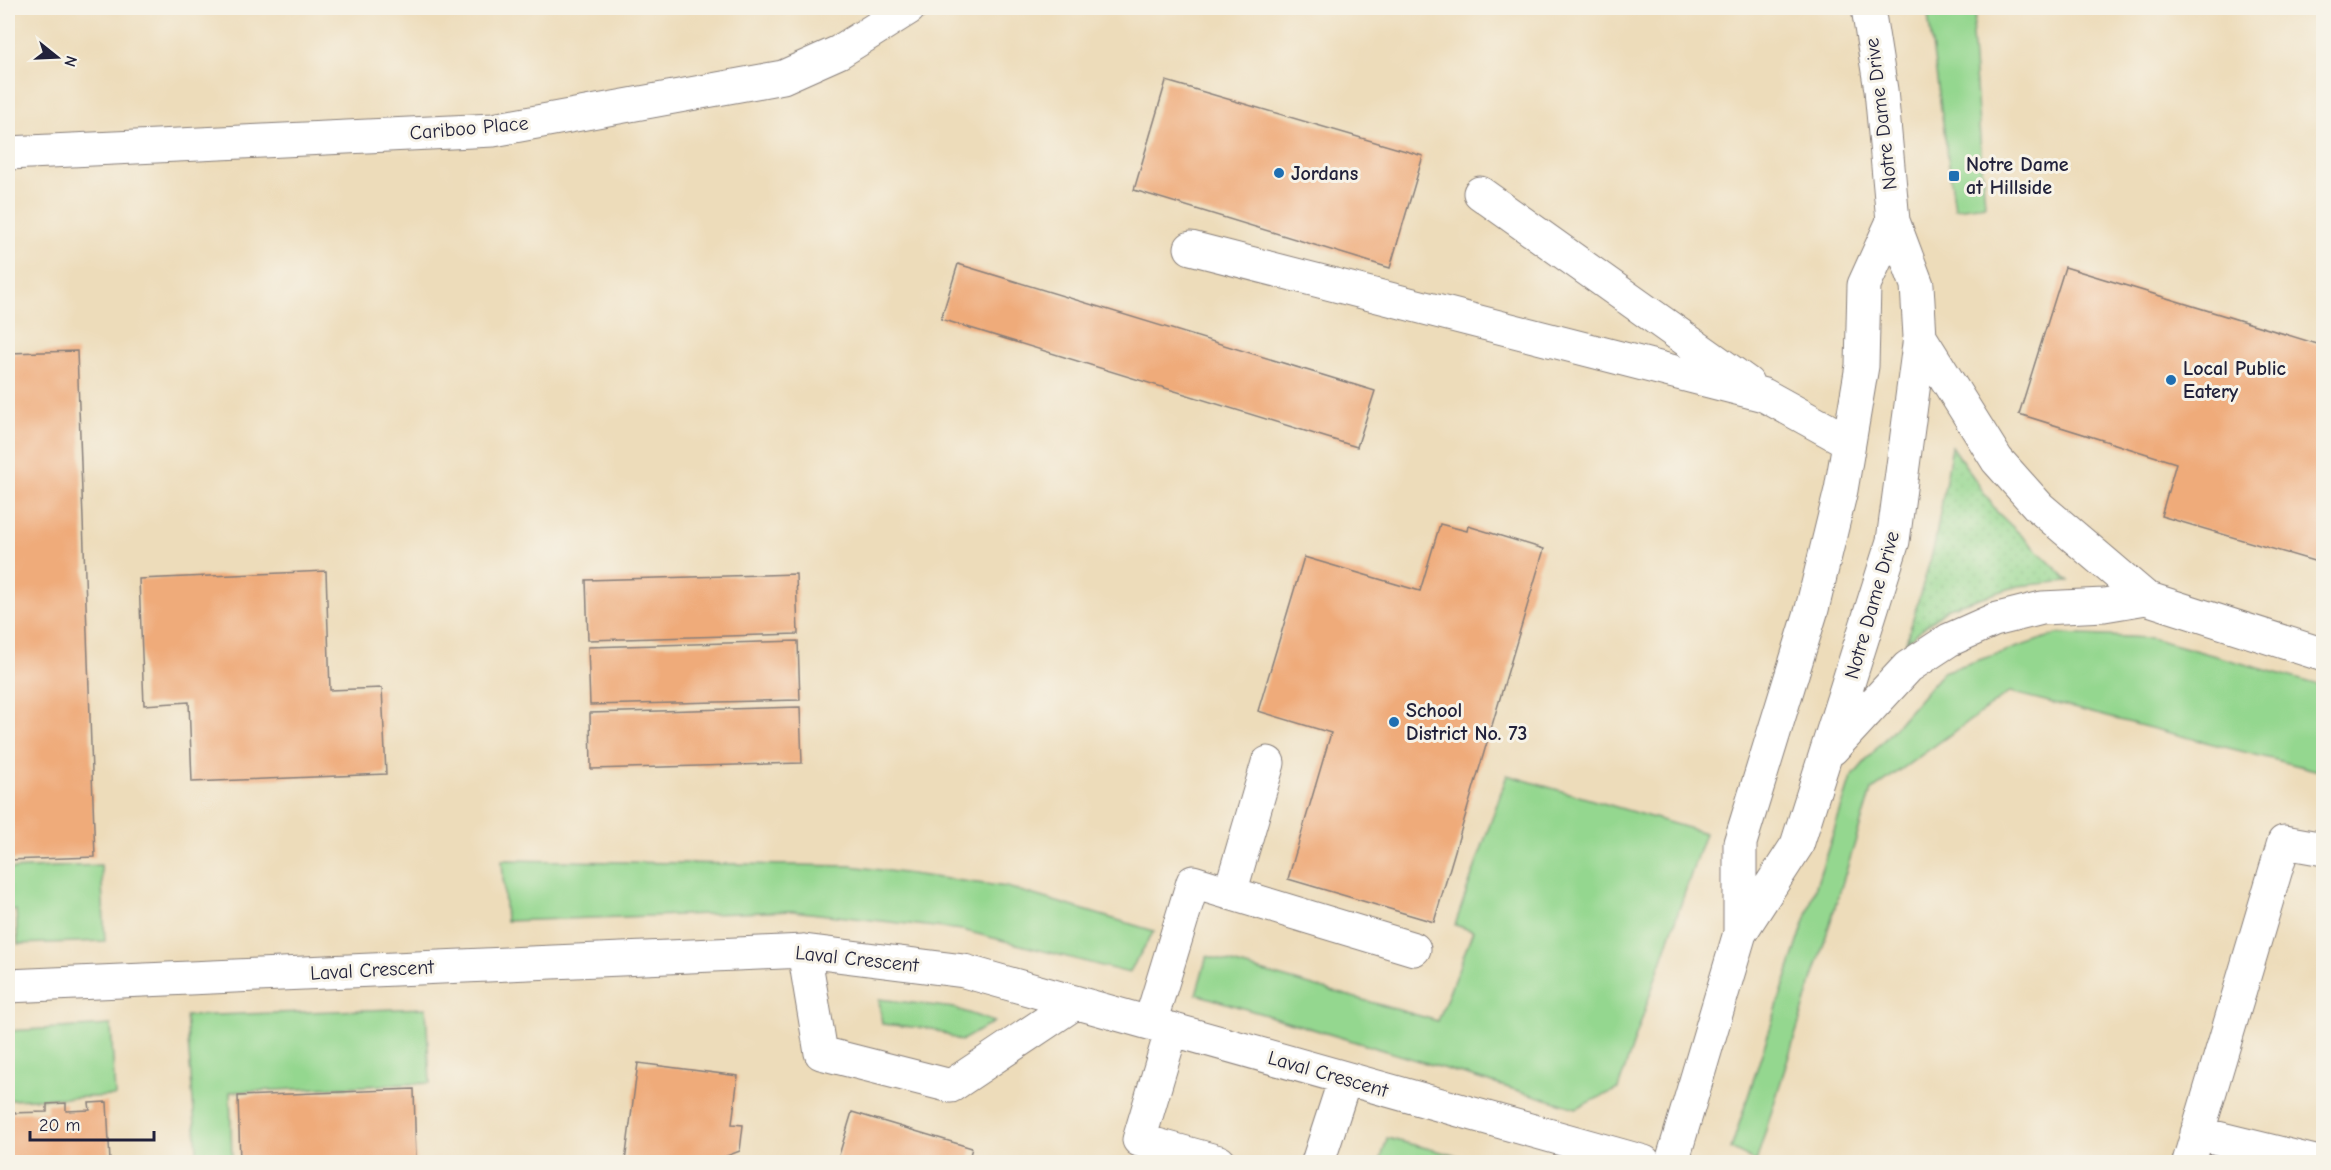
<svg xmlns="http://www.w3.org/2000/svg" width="2331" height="1170" font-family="'Comic Neue',sans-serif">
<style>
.grass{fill:#94d78f;stroke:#5b7c65;stroke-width:1.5}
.garden{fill:url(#garden-dots);stroke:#5b7c65;stroke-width:1.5}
.building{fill:#efab7a}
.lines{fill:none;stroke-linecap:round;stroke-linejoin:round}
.minor-casing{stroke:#887f7a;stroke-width:35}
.minor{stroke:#fff;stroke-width:33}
.poi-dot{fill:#1f6fb2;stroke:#f7f3e8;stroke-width:2}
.labels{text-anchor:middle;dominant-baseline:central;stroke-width:6;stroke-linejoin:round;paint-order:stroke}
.street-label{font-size:20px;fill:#22223b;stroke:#f7f3e8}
.poi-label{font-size:20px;font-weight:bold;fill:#22223b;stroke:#f7f3e8;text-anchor:start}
</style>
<defs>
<pattern id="garden-dots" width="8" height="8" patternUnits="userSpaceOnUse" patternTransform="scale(1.5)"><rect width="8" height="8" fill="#94d78f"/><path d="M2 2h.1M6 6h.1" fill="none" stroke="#7fb87c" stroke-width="1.8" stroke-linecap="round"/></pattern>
</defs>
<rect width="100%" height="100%" fill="#f7f3e8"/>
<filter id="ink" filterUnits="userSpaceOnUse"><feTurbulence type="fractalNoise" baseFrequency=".0167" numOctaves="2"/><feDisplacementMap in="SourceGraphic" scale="12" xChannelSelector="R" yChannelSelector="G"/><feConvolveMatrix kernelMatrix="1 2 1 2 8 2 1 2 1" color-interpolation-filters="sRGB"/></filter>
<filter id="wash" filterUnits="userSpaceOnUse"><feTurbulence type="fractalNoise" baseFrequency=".008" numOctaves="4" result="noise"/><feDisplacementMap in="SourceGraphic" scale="24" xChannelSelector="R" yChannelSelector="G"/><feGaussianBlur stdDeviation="1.35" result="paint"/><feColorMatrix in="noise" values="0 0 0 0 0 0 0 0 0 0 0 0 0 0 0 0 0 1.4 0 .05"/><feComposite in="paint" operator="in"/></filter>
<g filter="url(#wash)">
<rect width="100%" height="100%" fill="#eddcba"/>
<path class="grass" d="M1927 8H1977L1972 34 1985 205 1955 209Z
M2057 634 2151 638 2323 686V772L2010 692 1871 791 1756 1162 1731 1149 1851 778 1943 672Z
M1507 775 1705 833 1618 1089 1576 1108 1196 994 1207 956 1438 1021 1473 931 1455 925Z
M502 860 851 866 1007 887 1154 931 1129 973 962 930 792 911 506 921Z
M101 865 105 941 18 944 16 910H8V869Z
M879 999 954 1008 994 1022 961 1041 933 1029 882 1024Z
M426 1008 430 1083 230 1092 232 1162H198L186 1016Z
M111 1025 115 1096 8 1100V1031Z
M1387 1138 1481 1162H1380Z"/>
<path class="garden" d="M1952 446 1997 512 2069 581 2018 586 1948 608 1906 642 1934 547Z"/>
<g id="blocks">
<path class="building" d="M1166 81 1423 156 1390 268 1134 190Z
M958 264 1375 391 1357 447 941 319Z
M2065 267 2324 346V564L2161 516 2176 463 2019 414Z
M77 351 95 857 8 860V353Z
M1440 524 1467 531 1468 526 1544 549 1434 922 1288 879 1331 733 1258 711 1304 557 1420 591Z
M326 571 330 690 382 688 386 774 192 782 189 702 144 705 139 579Z
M796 574 798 634 588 640 586 580Z
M798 641 800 700 590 705 588 647Z
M800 707 802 763 591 769 590 713Z
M638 1063 738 1076 732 1124 743 1125 740 1151 721 1158 720 1162H625Z
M414 1089 416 1162H240L238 1096Z
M107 1102 110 1162H8V1113L47 1112V1104L66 1103V1111L90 1110 89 1103Z
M852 1112 972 1148 968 1162H837Z"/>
</g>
</g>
<g filter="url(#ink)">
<use href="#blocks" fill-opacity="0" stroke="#887f7a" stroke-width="1.5"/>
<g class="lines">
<g class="minor-casing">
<path id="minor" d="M8 153 493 130 783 77 839 52 909 8
M1480 193 1747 383
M1191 248 1764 395 1849 442
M1920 337 1997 460 2039 507 2146 598 2324 655
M1832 749 1908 667 1949 640 1994 620 2042 608 2104 605 2146 598
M1230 893 1268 763
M1740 933V843L1812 609 1841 490 1862 366 1864 285 1893 221
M804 951 821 1053 951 1086 1075 1003
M8 986 804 951 964 971 1644 1162
M1150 1023 1193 882 1414 949
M1172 1029 1139 1140 1219 1162
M2197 1133 2315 1162
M1318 1162 1345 1079
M1672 1162 1740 933 1797 845 1893 541 1920 337 1917 285 1893 221 1881 90 1868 8
M2189 1162 2284 842 2324 849"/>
</g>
<use href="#minor" class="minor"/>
</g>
</g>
<g class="poi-dot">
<circle cx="1279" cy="173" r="6"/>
<rect x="1948" y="170" width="12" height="12" rx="3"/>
<circle cx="2171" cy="380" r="6"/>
<circle cx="1394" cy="722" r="6"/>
</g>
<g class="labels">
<g class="street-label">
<text transform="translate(1881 114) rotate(-97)">Notre Dame Drive</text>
<text transform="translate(469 128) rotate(-5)">Cariboo Place</text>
<text transform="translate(1872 605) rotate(-74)">Notre Dame Drive</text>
<text transform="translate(857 959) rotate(6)">Laval Crescent</text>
<text transform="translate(372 970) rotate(-3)">Laval Crescent</text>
<text transform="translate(1328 1074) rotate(16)">Laval Crescent</text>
</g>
<g class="poi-label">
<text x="1966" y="164">Notre Dame<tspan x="1966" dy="23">at Hillside</tspan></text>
<text x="1291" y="173">Jordans</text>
<text x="2183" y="368">Local Public<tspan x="2183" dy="23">Eatery</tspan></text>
<text x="1406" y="710">School<tspan x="1406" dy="23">District No. 73</tspan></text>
</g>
</g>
<rect width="2331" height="1170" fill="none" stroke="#f7f3e8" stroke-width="30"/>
<g transform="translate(57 57) rotate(108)" stroke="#f7f3e8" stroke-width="4.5" paint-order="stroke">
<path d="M0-4.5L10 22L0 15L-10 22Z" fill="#22223b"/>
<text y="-9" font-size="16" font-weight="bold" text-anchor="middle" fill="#22223b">N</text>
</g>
<path d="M30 1131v9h124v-9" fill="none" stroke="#22223b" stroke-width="3"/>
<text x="39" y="1131" font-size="18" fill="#22223b" stroke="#f7f3e8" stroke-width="4.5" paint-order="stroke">20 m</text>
</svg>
